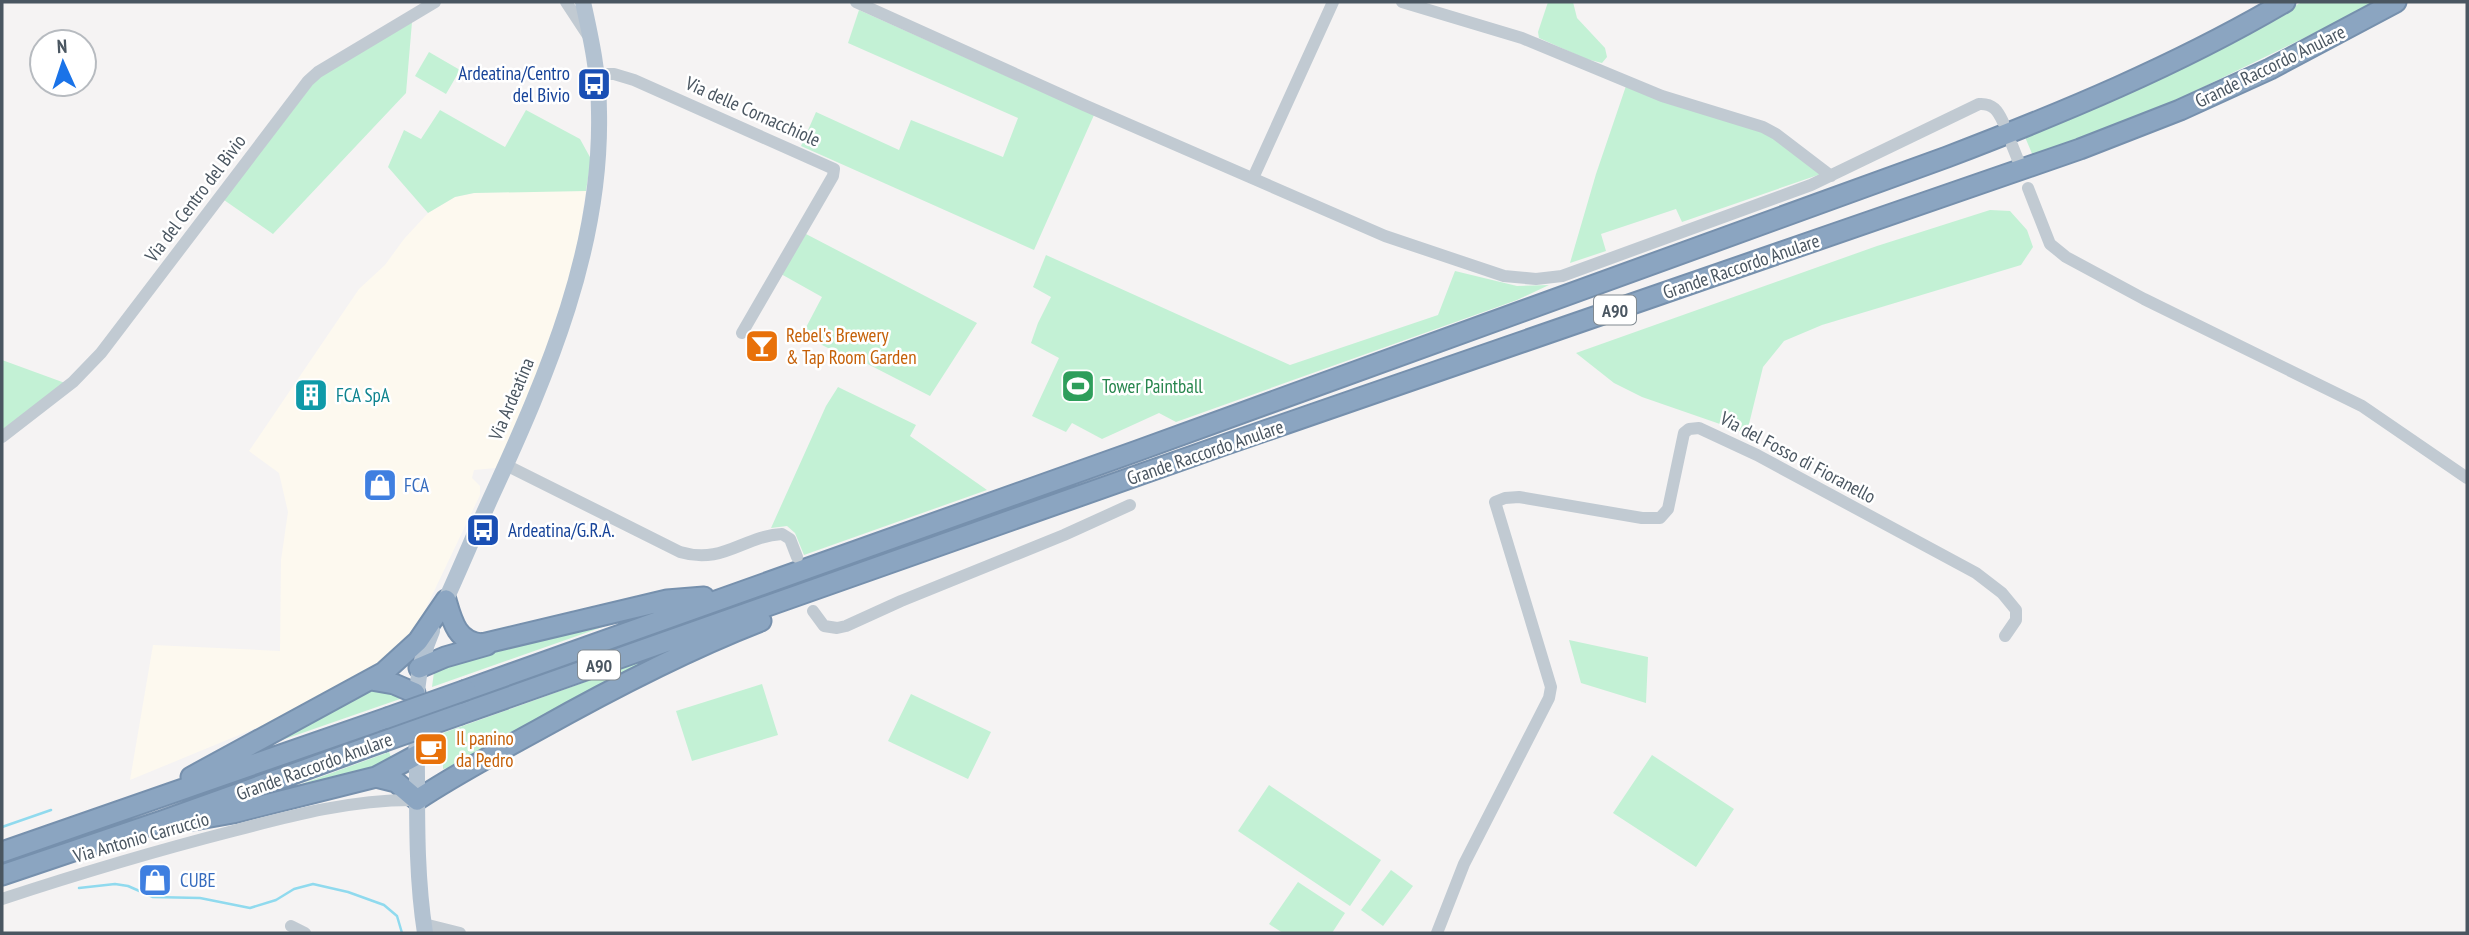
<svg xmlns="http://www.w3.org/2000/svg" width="2469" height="935" font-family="'PT Sans Narrow',sans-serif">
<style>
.commercial{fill:#fdf9ef}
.green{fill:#c3f1d5}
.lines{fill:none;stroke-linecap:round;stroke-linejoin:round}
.stream{stroke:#90daee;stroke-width:2.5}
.highway-casing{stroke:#7690ad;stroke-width:23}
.minor{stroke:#c1cad2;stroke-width:12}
.major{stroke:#b3c2d1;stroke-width:16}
.highway{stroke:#8ba5c1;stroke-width:19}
.highway-bridge-casing{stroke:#7690ad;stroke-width:23;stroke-linecap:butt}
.highway-bridge{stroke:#8ba5c1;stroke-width:19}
.labels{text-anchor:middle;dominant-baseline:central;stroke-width:5;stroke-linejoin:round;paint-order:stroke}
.shield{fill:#fff;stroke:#808990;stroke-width:2}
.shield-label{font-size:18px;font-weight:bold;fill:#4a5661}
.street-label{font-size:19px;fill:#4a5661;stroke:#fff}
.transit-label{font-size:19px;fill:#164399;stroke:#fff;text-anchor:end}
.food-label{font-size:19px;fill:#c56008;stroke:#fff;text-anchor:start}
.leisure-label{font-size:19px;fill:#27864d;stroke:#fff;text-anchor:start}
.culture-label{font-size:19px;fill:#0d838f;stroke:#fff;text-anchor:start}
.shop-label{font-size:19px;fill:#366cbe;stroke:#fff;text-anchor:start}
</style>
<rect width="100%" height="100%" fill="#f5f3f3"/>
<path class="commercial" d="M575 190 586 191 578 241 569 280 534 385H531L527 396 528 399 496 468 474 470 472 478 480 486V495L414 633 389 660 283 717 130 780 153 645 280 651 281 560 288 512 279 473 249 451 359 289 385 265 404 239 428 213 455 197 475 193Z"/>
<path class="green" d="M1548 2H1573L1577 18 1605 48 1607 57 1602 63 1586 59 1539 38 1538 32Z
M2302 2H2378L2152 112 2033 156 2025 137 2181 68Z
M859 10 1094 115 1034 250 801 146 816 112 899 150 911 120 1003 157 1018 118 848 43Z
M412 22 406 93 273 234 224 200 318 77Z
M429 52 460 70 446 94 415 76Z
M1626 86 1765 131 1821 174 1682 222 1676 209 1601 234 1606 251 1570 263 1596 174Z
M440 110 505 147 526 110 580 139 591 159 586 191 474 193 455 197 428 213 388 167 404 130 421 139Z
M1990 210 2010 211 2027 230 2033 247 2021 265 1822 325 1784 341 1763 367 1749 424 1743 432 1642 397 1614 383 1576 353 1877 246Z
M806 234 977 323 930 396 854 357 852 360 802 335 822 297 781 274Z
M1046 255 1290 365 1438 315 1455 271 1517 286 1549 285 1517 300 1176 422 1159 413 1102 439 1072 423 1066 432 1032 416 1059 358 1031 343 1038 323 1051 297 1033 287Z
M2 360 65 383 2 430Z
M838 387 916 425 910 436 987 490 804 555 795 533 787 526 771 528 826 406Z
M645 612 432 687 434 672 440 664Z
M1569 640 1648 657 1646 703 1581 683Z
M652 658 654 662 456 766 443 769V733Z
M381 684 395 688 400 699 256 749Z
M762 684 778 735 692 761 676 711Z
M911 694 991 732 968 779 888 741Z
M389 752 392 759 390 765 255 801Z
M1652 755 1734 809 1696 867 1613 813Z
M1269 785 1381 860 1350 906 1238 831Z
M1391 870 1413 886 1383 926 1361 910Z
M1298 882 1345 913 1332 933H1283L1269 924Z"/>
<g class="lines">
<path class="stream" d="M2 827 51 810
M79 888 115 884 128 886 153 897 200 898 250 908 276 900 294 889 313 884 348 892 384 905 397 916 402 933"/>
<g class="highway-casing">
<path id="highway" d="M446 600C452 621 457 642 482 644L667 600 704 597
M419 668 445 657 487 645
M371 680 394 684 415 693
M466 690 1137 451 1947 157C2062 113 2178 65 2285 2
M461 714 1221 446 2080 149 2180 110 2270 69 2396 2
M191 777 384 672 418 641 446 600
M376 777 396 782 417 800C456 774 498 752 538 730 611 689 684 651 761 621
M188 821 233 813 376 777 417 755
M2 852 387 718
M2 875 162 821 382 742"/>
</g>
<path class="minor" d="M566 2 587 34
M856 2 1084 105 1385 236 1504 276 1536 279 1562 276 1811 185 1979 104C1993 103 1998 111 2003 122
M1402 2 1522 38 1662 96 1763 127 1776 134 1831 176
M597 74H614L634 80 834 169 833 176 742 333
M2012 145 2020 165
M1253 178 1333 2
M2028 188 2050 244 2066 257 2144 299 2362 406 2467 478
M2 437 73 382 101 353 308 81 318 72 435 2
M506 465 680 552C723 565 743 536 782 534L790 539 797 557
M813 611 824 626 837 628 846 626 901 601 1064 535 1130 505
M2 899C78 874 155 851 233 831 293 815 354 799 417 800
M424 924 460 933
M291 926 305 933
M1437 933 1464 864 1549 698 1551 687 1495 502 1505 498 1519 497 1642 518H1660L1668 509 1684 433 1689 429 1699 428 1757 455 1976 573 2002 593 2016 610V620L2005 636"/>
<path class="major" d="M441 610C459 572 475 532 493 493 548 373 602 247 599 112 599 75 591 38 583 2
M425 933C417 882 417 830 417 778 417 725 410 681 432 631"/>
<use href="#highway" class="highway"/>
<g class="highway-bridge-casing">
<path id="highway-bridge" d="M387 718 466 690
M382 742 461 714"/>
</g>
<use href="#highway-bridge" class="highway-bridge"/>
</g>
<defs>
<g id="bus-square" transform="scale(1.75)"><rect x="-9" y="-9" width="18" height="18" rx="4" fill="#1a4fb4" stroke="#fff"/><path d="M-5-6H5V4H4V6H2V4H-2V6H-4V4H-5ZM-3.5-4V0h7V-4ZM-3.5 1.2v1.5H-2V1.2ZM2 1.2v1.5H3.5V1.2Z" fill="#fff"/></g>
<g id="bar-square" transform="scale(1.75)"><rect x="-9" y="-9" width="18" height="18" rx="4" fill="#e8710a" stroke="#fff"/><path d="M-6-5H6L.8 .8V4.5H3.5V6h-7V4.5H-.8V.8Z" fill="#fff"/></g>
<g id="stadium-square" transform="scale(1.75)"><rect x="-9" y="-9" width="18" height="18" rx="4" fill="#2e9e5b" stroke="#fff"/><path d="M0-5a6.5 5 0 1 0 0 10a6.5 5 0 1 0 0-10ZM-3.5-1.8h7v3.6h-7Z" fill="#fff"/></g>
<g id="building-square" transform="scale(1.75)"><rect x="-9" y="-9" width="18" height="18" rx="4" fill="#0f9aa8" stroke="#fff"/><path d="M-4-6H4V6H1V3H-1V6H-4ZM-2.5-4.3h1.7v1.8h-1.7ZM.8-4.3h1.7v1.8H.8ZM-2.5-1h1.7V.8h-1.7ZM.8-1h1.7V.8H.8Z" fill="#fff"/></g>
<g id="shop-square" transform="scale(1.75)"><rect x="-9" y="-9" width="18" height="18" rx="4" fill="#3f7fe0" stroke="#fff"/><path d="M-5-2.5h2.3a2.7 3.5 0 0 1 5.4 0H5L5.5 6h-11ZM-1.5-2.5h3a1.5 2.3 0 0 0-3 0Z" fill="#fff"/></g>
<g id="cafe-square" transform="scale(1.75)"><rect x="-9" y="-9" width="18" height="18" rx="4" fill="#e8710a" stroke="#fff"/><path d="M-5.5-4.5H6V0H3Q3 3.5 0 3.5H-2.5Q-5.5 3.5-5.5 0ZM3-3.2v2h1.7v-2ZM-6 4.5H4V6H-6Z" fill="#fff"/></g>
</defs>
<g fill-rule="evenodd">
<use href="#bus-square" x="594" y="84"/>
<use href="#bar-square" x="762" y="346"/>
<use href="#stadium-square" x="1078" y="386"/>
<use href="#building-square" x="311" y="395"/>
<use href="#shop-square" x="380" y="485"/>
<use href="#bus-square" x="483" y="530"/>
<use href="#cafe-square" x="431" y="749"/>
<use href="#shop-square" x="155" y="880"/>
</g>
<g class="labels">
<g class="shield">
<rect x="1594" y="295.5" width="42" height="29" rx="5"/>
<rect x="578" y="650.5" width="42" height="29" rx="5"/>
</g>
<g class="shield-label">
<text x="1615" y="310">A90</text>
<text x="599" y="665">A90</text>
</g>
<g class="street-label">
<text transform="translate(2270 66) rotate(-26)">Grande Raccordo Anulare</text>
<text transform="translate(753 111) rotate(24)">Via delle Cornacchiole</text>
<text transform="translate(195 198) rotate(-53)">Via del Centro del Bivio</text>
<text transform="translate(1741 266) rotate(-19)">Grande Raccordo Anulare</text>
<text transform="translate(511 399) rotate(-67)">Via Ardeatina</text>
<text transform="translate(1205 452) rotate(-19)">Grande Raccordo Anulare</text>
<text transform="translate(1798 457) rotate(28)">Via del Fosso di Fioranello</text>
<text transform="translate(314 766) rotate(-20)">Grande Raccordo Anulare</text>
<text transform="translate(141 837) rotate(-16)">Via Antonio Carruccio</text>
</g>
<g class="transit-label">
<text x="570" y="73">Ardeatina/Centro<tspan x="570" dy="22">del Bivio</tspan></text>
<text x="508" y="530" text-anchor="start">Ardeatina/G.R.A.</text>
</g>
<g class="food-label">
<text x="786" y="335">Rebel's Brewery<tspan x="786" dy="22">&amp; Tap Room Garden</tspan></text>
<text x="456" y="738">Il panino<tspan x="456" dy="22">da Pedro</tspan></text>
</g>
<g class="leisure-label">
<text x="1102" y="386">Tower Paintball</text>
</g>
<g class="culture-label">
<text x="336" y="395">FCA SpA</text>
</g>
<g class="shop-label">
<text x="404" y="485">FCA</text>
<text x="180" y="880">CUBE</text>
</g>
</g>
<rect width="2469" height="935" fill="none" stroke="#4a5661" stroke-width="7"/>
<g transform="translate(63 63) rotate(357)"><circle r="33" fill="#ffffff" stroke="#b7bbc0" stroke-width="2"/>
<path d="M0-5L12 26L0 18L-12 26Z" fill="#1a73e8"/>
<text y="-10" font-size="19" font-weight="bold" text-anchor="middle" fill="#4a5661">N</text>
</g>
</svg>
